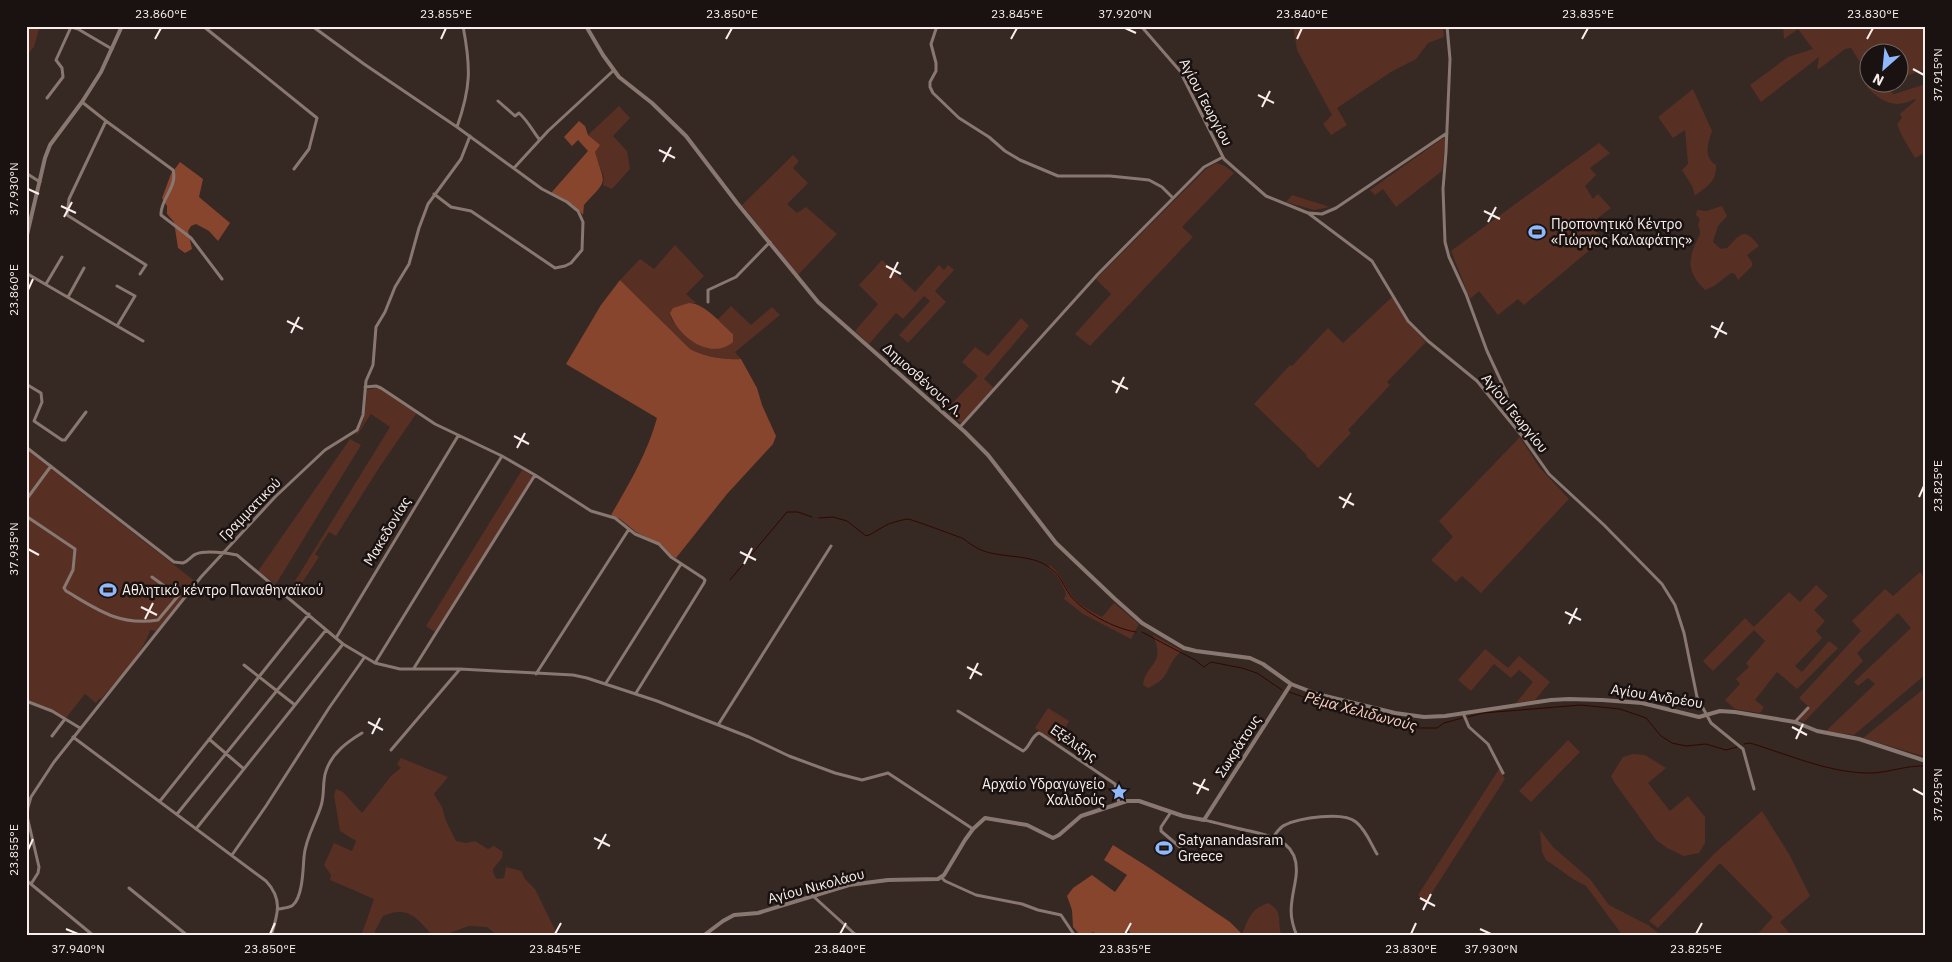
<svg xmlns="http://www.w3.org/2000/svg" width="1952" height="962" font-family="'IBM Plex Sans',sans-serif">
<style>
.green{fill:#573023}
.forest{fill:#87452e}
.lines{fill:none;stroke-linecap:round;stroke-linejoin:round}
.stream{stroke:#340600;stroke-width:1}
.minor{stroke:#897771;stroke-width:3}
.tertiary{stroke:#897771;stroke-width:4}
.ticks{fill:none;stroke:#f8eeeb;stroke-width:2}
.labels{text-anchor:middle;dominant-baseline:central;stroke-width:5;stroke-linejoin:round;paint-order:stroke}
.street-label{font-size:14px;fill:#f8eeeb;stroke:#191210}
.poi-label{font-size:14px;fill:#f8eeeb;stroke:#191210;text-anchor:start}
.water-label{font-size:15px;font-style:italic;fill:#f9cfc1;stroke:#191210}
.neatline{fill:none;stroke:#f8eeeb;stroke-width:2}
.ticks-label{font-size:12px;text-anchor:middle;fill:#f8eeeb}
</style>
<rect width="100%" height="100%" fill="#362823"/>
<path class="green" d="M26 26H40L34 47 26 56Z
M1293 26H1443L1444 37 1428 43 1416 59 1391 72 1337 108 1347 125 1331 135 1323 124 1332 115 1297 50Z
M1783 26H1926V69L1900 78V52H1870L1869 76 1851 48 1845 49 1819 69 1817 68 1819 57 1761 102 1750 85 1788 57 1813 49 1798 29 1784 39Z
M1869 79 1870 82 1888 83 1890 91 1894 94 1926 84V152L1915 158 1902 136 1897 124 1902 118 1900 114 1916 100 1914 99C1895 110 1880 101 1867 87Z
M1693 89 1712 131C1708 143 1703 157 1716 165 1717 182 1707 186 1695 196L1692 186 1682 170 1688 164 1685 130 1673 138 1658 117Z
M619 106 630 118 613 136 627 151 630 169 612 189 603 185 604 177 588 135Z
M1446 136 1442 171 1396 207 1383 189 1375 195 1370 190Z
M1599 143 1610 153 1590 168 1596 175 1585 186 1593 199 1598 194 1611 208 1590 224 1603 239 1524 305 1518 299 1498 315 1479 291 1470 299 1451 251Z
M793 155 799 161 793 168 808 183 787 204 797 213 806 207 837 234 798 275 742 205Z
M1216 163 1225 166 1234 173 1182 227 1193 237 1090 346 1075 334 1111 294 1096 279 1206 169Z
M1292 195 1330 207 1314 210 1286 202Z
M1722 206 1727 216 1718 226 1713 242 1721 249 1727 248C1742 233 1744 227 1759 246L1747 255 1752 262V266L1738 280 1735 274 1731 273 1714 286 1705 290C1685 270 1688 258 1700 234V230L1698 225 1700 219 1696 215 1697 210 1706 211Z
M675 245 704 276 686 294 696 303H689L670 313 672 320 682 332 733 334 717 320 731 306 751 325 772 307 780 315 735 352 741 359C723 360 705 357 690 349L620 280 640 259 654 269Z
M882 260 915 292 939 265 944 270 948 265 954 270 935 291 946 302 908 343 899 335 930 301 924 296 903 319 896 313 869 344 855 331 878 304 859 285Z
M1392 297 1406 321 1426 342 1387 382 1390 385 1348 430 1351 433 1318 468 1306 456 1307 455 1254 404 1290 365 1292 366 1328 328 1343 343Z
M1021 318 1029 326 984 379 994 388 962 424 946 410 978 376 962 362 975 347 988 356Z
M375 388 380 389 418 411 379 468 336 536 329 532 315 554 319 557 294 595 290 596 287 594 390 427 371 414 357 435 356 434C366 421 366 406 367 390Z
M1520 437 1539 467 1569 499 1481 593 1462 576 1456 582 1431 560 1453 537 1439 521Z
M350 439 361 445 276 584 258 571Z
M26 449 196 582 156 631 150 630C143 654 118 679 102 698L99 699 96 703 85 694 66 718 26 700Z
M522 470 533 476 435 632 426 626Z
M1050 565C1062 576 1064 585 1073 597 1081 606 1092 612 1102 617L1114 603 1139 624 1131 639 1083 614 1064 599 1066 594C1062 583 1058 575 1048 568Z
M1920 572 1926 580V674L1854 735 1826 731 1875 684 1868 678 1858 686 1854 682 1911 628 1898 613 1857 653 1863 661 1804 722 1799 720 1809 707 1799 698 1861 631 1852 621 1885 589 1893 596Z
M1816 585 1828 596 1814 610 1825 621 1816 631 1822 638 1795 666 1802 672 1829 641 1838 648 1797 689 1777 672 1755 700 1764 707 1760 713 1735 709 1725 700 1740 684 1736 679 1749 667 1746 663 1765 641 1754 630 1713 671 1703 661 1745 618 1754 627 1789 592 1800 602Z
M1153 635 1182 651C1165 663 1173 678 1148 688L1143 685C1146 662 1166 666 1153 635Z
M1485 649 1508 668 1519 656 1550 682 1535 700 1516 703 1533 682 1519 670 1511 678 1494 664 1471 691 1458 680Z
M1926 687V757L1863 738Z
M1048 708 1069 721 1064 730 1065 734 1058 745 1035 728Z
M1568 740 1580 752 1531 802 1519 791Z
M1633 754 1645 755 1666 768 1648 783 1670 811 1688 796 1705 817V843L1699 853 1684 856 1667 848 1656 840 1614 782 1611 776 1623 757Z
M401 758 448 777 434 794 442 807 446 821 456 841 466 843 475 841 488 849 494 846 503 852 502 858 493 869 494 875 497 879 504 878 506 867 521 871 525 879 535 889 558 936H498L487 927 469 926 442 936H433C417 918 408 905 383 916L375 931V936H360C364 931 371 907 374 899L330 880 331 875 324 865 334 843 352 851 356 841 340 831 334 795 336 789 343 792 362 813 391 776 401 768 397 764Z
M1499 769 1505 779 1426 902 1418 895Z
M1762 811 1789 854 1810 896 1780 922 1792 936H1756L1773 917 1720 863 1658 928 1649 921 1715 853Z
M1540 830 1553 847 1590 879 1609 905 1648 925 1662 936 1641 934 1623 936 1586 886 1573 879 1546 860 1542 852Z
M1268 903C1285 912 1276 922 1282 936H1241C1249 919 1249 910 1268 903Z"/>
<path class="forest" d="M579 121 585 126 588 135 600 145 595 152C605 186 609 178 584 205L583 215C575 204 563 198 551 193L588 151 578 140 572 146 564 137Z
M180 162 203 179 199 197 230 223 218 241 209 231 196 224 191 226 188 231 192 249 185 253 178 248 174 222 167 214V206L162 198 171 174Z
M620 280 690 349C705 357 723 360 741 359L757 388 762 405 776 436 773 444 727 494 676 558 670 555 662 545 636 532 620 519 611 515C629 484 647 454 657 418L566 364 601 305Z
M689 303C705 303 721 324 733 334V342C711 361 678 337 670 313L673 308Z
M1113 845 1148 867 1230 922 1242 934 1240 936H1133L1128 930C1118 937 1102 940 1093 932L1088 936H1081L1073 927 1072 910 1067 896 1073 888 1092 875 1115 892 1127 875 1104 860Z"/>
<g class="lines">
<path class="stream" d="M819 518 833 517 847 521 866 536C873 534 877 530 883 527 889 523 901 520 908 519 911 519 956 536 962 538 968 542 974 547 981 550 1003 559 1031 553 1050 568 1061 576 1063 585 1070 595 1083 612 1115 629 1136 632
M730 580 787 512H798L812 517
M1142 632 1195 660 1204 667 1211 662 1242 668 1257 673 1282 690
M1289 692 1321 703 1417 728H1437L1444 723 1462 718
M1468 717 1483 713 1581 705 1620 709 1646 718 1661 736 1672 743 1686 746 1706 744 1726 750 1737 747
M1744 744 1750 743C1790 755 1831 774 1873 773 1891 772 1907 765 1926 766"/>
<path class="minor" d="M203 26 317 118 309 149 294 169
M312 26 364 64 457 127 542 189 567 202 578 211 583 222 582 250 571 263 565 266 555 268 471 211 451 207 434 194
M937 26 931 44 936 63V71L930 82V87L933 93 959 118 989 137 1005 151 1020 160 1058 176H1110L1149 180 1162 187 1173 198
M1141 26 1180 71 1224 159 1266 196 1308 213 1372 261 1408 321 1428 341 1477 381 1522 436 1549 474 1604 525 1662 584 1675 605 1684 633 1697 697 1711 723 1743 749 1754 789
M1447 26 1450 59 1446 152 1443 189 1445 242 1449 257 1466 294 1487 351 1506 392 1511 411 1509 420
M47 98 63 77 62 68 56 60 71 27 78 29 112 49
M498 101 515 116 519 113C528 121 532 130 539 139
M82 102 106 121 69 199 67 215 146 265 140 274
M106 121 173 170C178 187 160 199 161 215L191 238 222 279
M457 127C471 87 471 68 463 26
M514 168 548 131 614 70
M26 173 40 182
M1309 213 1322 214 1336 208 1447 133
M26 273 143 341
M46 284 62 257
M68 297 84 268
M708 302V290L736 277 770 242
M117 326 135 296 117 286
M26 384 41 393 42 402 34 421 62 440H65L86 412
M365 387 376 386 381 388 435 424 502 456 535 475 591 511 615 518 635 534 659 544 671 557 703 578 705 580 704 583 636 693
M960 427 1098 274 1204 167 1223 157
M26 447 174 562 183 563C189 561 191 556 196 554 205 550 228 553 237 555L343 644 375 663 400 669H460L573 675 587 678 657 701 749 737 789 756 835 773 862 780 888 773 973 829
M26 500 51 466
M26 516 75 549 73 570 64 588 66 591C98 610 119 626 158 620L178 596 152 577
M336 638 458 436
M375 663 502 456
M244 665 295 705 343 644
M414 668 535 475
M536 674 629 529
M606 683 681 564
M26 701 52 711 80 728
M958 711 1023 751C1030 747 1031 736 1039 733L1041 734 1115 784 1119 803
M1463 713 1469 727 1488 744 1503 773
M1795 722 1808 708
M718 725 831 546
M52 736 65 719
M73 737 266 881C283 899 278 914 271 936
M209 739 244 769
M391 750 460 669
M160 801 309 614
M1171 812 1161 827V831L1181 848 1190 862
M177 814 326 630
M1204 820C1218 823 1231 827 1245 830 1278 837 1303 844 1295 883 1291 904 1288 915 1297 936
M196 829 295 705
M1274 836C1277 832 1280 827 1285 825 1299 818 1343 811 1356 822 1366 830 1371 844 1377 854
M232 855 266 806 329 708 364 658
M941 877 945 881 976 895 1022 904 1038 910 1061 915 1075 936
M26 880 94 936
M31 884 38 873 39 867 27 816 28 807 31 797 54 762 201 577 275 497 325 450 357 430 363 415 366 381 373 365 376 327 385 312 395 287 409 264 419 228 428 204 461 159 470 136
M129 888 188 936
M813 896 857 936
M279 909C283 908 290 908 293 905 303 896 303 868 304 857 305 839 316 822 321 806 325 794 322 782 326 771 332 753 347 742 362 733"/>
<path class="tertiary" d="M586 26 603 55 619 77 652 103 686 136 737 203 818 302 965 432 988 455 1056 543 1115 599 1142 623 1184 648 1196 651 1250 658 1263 664 1291 684 1317 694 1395 713 1424 717 1445 716 1551 700 1569 699 1602 700 1642 703 1699 717 1720 711 1735 712 1795 722 1817 731 1859 739 1926 761
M26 239 45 158 50 145 82 102 101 72 122 26
M703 936 723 921 734 915 758 913 849 885 888 880 938 879 944 875 965 840 973 829 985 818 1027 825 1053 838 1059 835 1081 816 1127 801H1139L1183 816 1204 820 1291 684"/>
</g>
<path class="ticks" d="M1125 28 1136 33M155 39 161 28M441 39 446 28M726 39 732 28M1011 39 1017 28M1297 39 1302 28M1582 39 1588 28M1867 39 1873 28M1913 69 1924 75M1258 95 1274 103M1262 107 1270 91M659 150 675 158M663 162 671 147M28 189 39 194M61 206 76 213M1484 211 1500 219M64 217 72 202M1488 222 1496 207M886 266 901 274M890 278 898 262M28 290 33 279M287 321 303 329M1711 326 1727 334M291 333 299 317M1715 338 1723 322M1112 381 1128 389M1116 393 1124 377M514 436 529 444M517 448 525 433M1339 497 1354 505M1919 497 1924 486M1343 508 1351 493M28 549 39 555M740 552 756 560M744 564 752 548M141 607 157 615M1565 612 1581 620M145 619 153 603M1569 624 1577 608M967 667 982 675M970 679 978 663M368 722 383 730M1792 727 1807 735M372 734 380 718M1796 739 1803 724M1193 783 1209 790M1913 789 1924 795M1197 794 1205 779M594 838 610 846M598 849 606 834M28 850 33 839M1420 898 1435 906M1423 910 1431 894M66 929 78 934M1480 929 1491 934M270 934 275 923M555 934 561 923M840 934 846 923M1125 934 1131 923M1411 934 1416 923M1696 934 1702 923"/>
<defs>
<g id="stadium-bare" transform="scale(1.35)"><path d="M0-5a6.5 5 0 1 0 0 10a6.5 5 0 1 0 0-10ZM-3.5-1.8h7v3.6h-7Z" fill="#8fb8fd" stroke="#191210" stroke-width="2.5" paint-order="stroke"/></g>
<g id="sight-bare" transform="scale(1.35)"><path d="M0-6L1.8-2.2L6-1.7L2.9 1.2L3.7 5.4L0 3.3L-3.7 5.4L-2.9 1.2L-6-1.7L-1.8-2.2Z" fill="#8fb8fd" stroke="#191210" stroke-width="2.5" paint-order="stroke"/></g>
</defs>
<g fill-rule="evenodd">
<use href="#stadium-bare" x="1537" y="232"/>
<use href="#stadium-bare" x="108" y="590"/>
<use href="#sight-bare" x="1119" y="792"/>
<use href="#stadium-bare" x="1164" y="848"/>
</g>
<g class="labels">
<g class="street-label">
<text transform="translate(1206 102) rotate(62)">Αγίου Γεωργίου</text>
<text transform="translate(923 380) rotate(42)">Δημοσθένους Λ.</text>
<text transform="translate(1515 413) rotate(51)">Αγίου Γεωργίου</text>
<text transform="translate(250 509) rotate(-46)">Γραμματικού</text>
<text transform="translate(387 531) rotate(-59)">Μακεδονίας</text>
<text transform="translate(1657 696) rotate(9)">Αγίου Ανδρέου</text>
<text transform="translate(1074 743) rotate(35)">Εξέλιξης</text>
<text transform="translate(1238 746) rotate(-57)">Σωκράτους</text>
<text transform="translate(816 886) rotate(-15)">Αγίου Νικολάου</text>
</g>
<g class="poi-label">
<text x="1551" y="224">Προπονητικό Κέντρο<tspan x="1551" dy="16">«Γιώργος Καλαφάτης»</tspan></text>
<text x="122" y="590">Αθλητικό κέντρο Παναθηναϊκού</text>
<text x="1105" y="784" text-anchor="end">Αρχαίο Υδραγωγείο<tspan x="1105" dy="16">Χαλιδούς</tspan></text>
<text x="1178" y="840">Satyanandasram<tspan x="1178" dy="16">Greece</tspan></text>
</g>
<g class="water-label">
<text transform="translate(1361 711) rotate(15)">Ρέμα Χελιδωνούς</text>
</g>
</g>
<rect width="1952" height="962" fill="none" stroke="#191210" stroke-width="55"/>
<g transform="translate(1884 68) rotate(207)"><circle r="24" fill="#191210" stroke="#726a68"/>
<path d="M0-4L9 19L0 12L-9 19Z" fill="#8fb8fd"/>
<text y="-8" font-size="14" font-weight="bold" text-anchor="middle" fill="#f8eeeb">N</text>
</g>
<rect x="28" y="28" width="1896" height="906" class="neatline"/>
<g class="ticks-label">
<text x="161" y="18">23.860°E</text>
<text x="446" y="18">23.855°E</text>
<text x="732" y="18">23.850°E</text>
<text x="1017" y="18">23.845°E</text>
<text x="1125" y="18">37.920°N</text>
<text x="1302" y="18">23.840°E</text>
<text x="1588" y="18">23.835°E</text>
<text x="1873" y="18">23.830°E</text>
<text transform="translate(1938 75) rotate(-90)" y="4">37.915°N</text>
<text transform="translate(14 189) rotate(-90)" y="4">37.930°N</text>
<text transform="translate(14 290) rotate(-90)" y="4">23.860°E</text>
<text transform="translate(1938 486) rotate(-90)" y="4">23.825°E</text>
<text transform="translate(14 549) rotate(-90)" y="4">37.935°N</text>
<text transform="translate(1938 795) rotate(-90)" y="4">37.925°N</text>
<text transform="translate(14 850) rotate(-90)" y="4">23.855°E</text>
<text x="78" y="953">37.940°N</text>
<text x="270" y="953">23.850°E</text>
<text x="555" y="953">23.845°E</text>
<text x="840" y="953">23.840°E</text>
<text x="1125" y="953">23.835°E</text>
<text x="1411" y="953">23.830°E</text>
<text x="1491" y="953">37.930°N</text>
<text x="1696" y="953">23.825°E</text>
</g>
</svg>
